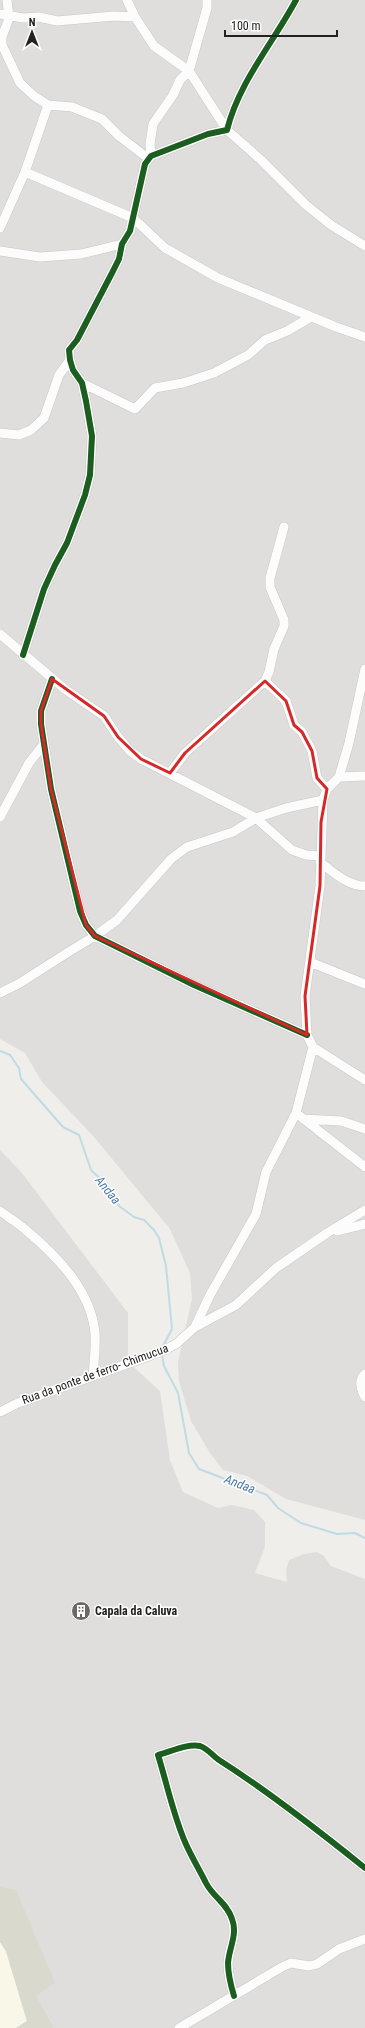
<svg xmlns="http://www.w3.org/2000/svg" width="365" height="2028" font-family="'Roboto Condensed',sans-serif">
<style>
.residential{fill:#dfdedc}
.education{fill:#f8f7e8}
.construction{fill:#d9d9cd}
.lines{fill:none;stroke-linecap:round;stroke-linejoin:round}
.stream{stroke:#bfdbe3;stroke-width:2}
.minor-casing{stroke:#c9c8c7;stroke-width:10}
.minor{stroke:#fdfcfc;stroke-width:9}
.cycleway-casing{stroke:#fff;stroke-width:8}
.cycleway{stroke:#1b5e20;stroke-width:6}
.marked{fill:none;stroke:#d62828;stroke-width:3;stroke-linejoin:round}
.labels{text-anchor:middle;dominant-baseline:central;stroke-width:3;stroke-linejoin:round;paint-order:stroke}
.street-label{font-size:12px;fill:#222;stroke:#fff}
.poi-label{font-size:12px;font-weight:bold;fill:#222;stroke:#fff;text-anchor:start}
.water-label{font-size:13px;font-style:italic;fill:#4a7aab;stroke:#fff}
</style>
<rect width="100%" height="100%" fill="#f0eeeb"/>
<path class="residential" d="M0 0H365V1520L286 1499 247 1476 223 1470 210 1453 191 1421 179 1381 178 1362 192 1299 190 1273 170 1229 94 1137 42 1082 25 1053 0 1039Z
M0 1150 22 1173 128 1313V1362L160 1391 170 1460 183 1492 218 1508 232 1505 254 1510 265 1522V1547L255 1573 287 1582 286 1570 289 1560 304 1554 317 1552 324 1556 331 1566 365 1579V2028H0Z"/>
<path class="education" d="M0 1942 6 1951 27 2021 16 2028H0Z"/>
<path class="construction" d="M0 1887 16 1890 55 1983 36 1996 54 2028H16L27 2021 6 1951 0 1942Z"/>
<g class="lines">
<path class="stream" d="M0 1051 10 1055 19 1068 21 1079 63 1127 79 1135 91 1170 107 1185 119 1206 134 1217 144 1220 154 1230 159 1238 166 1266 172 1329 163 1346
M162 1355 164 1366 178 1393 189 1453 199 1469 267 1495 278 1508 301 1523 337 1534 355 1533 365 1538"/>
<g class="minor-casing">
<path id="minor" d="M7 0 9 18 2 37V45L20 83 34 96 48 105 72 107 102 119 119 136 149 159
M127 0 135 17 154 46 189 71 227 130 261 160 306 205 331 225 365 246
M0 14 23 18 39 17 57 21 114 16 135 17
M151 156 150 144 153 124 173 95 180 80 189 71 207 8V0
M25 172 133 218 165 248 218 278 336 327 365 337
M0 228 25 172 48 105
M0 251 40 257 81 254 122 244
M82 383 135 409 155 388 183 383 214 373 248 355 265 340 287 331 311 317
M0 433 19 435 31 430 44 418 59 375 70 360
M0 634 66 690 104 716 118 737 130 751 141 759 256 818 292 850 306 855 320 856
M23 655 44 589 55 565 67 543 85 495 90 475 92 436 86 401 82 383 73 370 70 360 69 350 77 340 112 273 119 259 122 244 130 231 145 164 151 156 208 134 227 130C239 82 273 43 296 0
M365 669 349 743 339 777 327 789 323 800 320 886 305 996 307 1035 313 1047 365 1080
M52 679 41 711V724L51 789 80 911 86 925 95 936 194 985 307 1035
M265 681 286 701 294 725 302 732 312 751 317 778 327 789
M170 773 185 753 265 681 269 672 274 649 284 626V620L270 587V578L284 527
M339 777 365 776
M0 817 29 763 44 744
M320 862C333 872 348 886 365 886
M310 962 365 984
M0 993 20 983 70 951 95 936 117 920 171 859 187 847 233 832 256 818 286 808 323 800
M296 1113 365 1167
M303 1119 341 1121 365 1129
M0 1211C9 1218 19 1223 27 1231 58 1257 91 1291 95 1333 96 1347 94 1362 93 1376
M337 1231 365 1224
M195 1327 210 1295 256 1214 266 1172 296 1113 313 1047
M365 1374C358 1380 361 1390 365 1397
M0 1412 18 1403 160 1352 176 1344 195 1327 236 1305 276 1268 327 1233 365 1210
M234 1996C231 1986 228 1974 228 1963 229 1948 238 1934 232 1919 227 1903 213 1897 206 1883 199 1869 191 1856 185 1842 173 1814 167 1784 158 1755 170 1752 188 1743 200 1746 209 1749 214 1758 222 1762 272 1794 319 1831 365 1868
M179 2028 282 1967 291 1963 309 1966 317 1964 339 1949 365 1939"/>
</g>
<use href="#minor" class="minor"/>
<g class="cycleway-casing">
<path id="cycleway" d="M23 655 44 589 55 565 67 543 85 495 90 475 92 436 86 401 82 383 73 370 70 360 69 350 77 340 112 273 119 259 122 244 130 231 145 164 151 156 208 134 227 130C239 82 273 43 296 0
M52 679 41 711V724L51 789 80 911 86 925 95 936 194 985 307 1035
M234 1996C231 1986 228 1974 228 1963 229 1948 238 1934 232 1919 227 1903 213 1897 206 1883 199 1869 191 1856 185 1842 173 1814 167 1784 158 1755 170 1752 188 1743 200 1746 209 1749 214 1758 222 1762 272 1794 319 1831 365 1868"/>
</g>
<use href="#cycleway" class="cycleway"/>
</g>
<path class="marked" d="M52 679 104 716 118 737 141 759 170 773 185 753 265 681 286 701 294 725 302 732 312 751 317 778 327 789 321 822 320 886 305 996 307 1035 95 936 86 925 51 789 41 724V711Z"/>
<defs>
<g id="building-disc" transform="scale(1)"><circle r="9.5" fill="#6a6968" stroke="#fff"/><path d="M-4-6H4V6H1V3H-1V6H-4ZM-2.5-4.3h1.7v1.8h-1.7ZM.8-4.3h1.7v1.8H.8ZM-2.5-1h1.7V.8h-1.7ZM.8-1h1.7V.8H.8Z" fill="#fff"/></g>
</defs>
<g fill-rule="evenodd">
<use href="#building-disc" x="81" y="1611"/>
</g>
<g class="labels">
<g class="street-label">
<text transform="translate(95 1374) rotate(-20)">Rua da ponte de ferro- Chimucua</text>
</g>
<g class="poi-label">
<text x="95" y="1611">Capala da Caluva</text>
</g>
<g class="water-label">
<text transform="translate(108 1190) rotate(51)">Andaa</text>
<text transform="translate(240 1484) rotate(21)">Andaa</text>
</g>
</g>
<g transform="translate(32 32)" stroke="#ffffff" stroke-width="3" paint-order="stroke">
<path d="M0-3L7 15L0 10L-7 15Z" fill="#222222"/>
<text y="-6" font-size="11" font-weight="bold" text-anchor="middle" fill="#222222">N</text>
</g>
<path d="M225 30v6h112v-6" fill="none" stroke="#222222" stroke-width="2"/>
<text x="231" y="30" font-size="12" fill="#222222" stroke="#ffffff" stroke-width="3" paint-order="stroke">100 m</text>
</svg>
